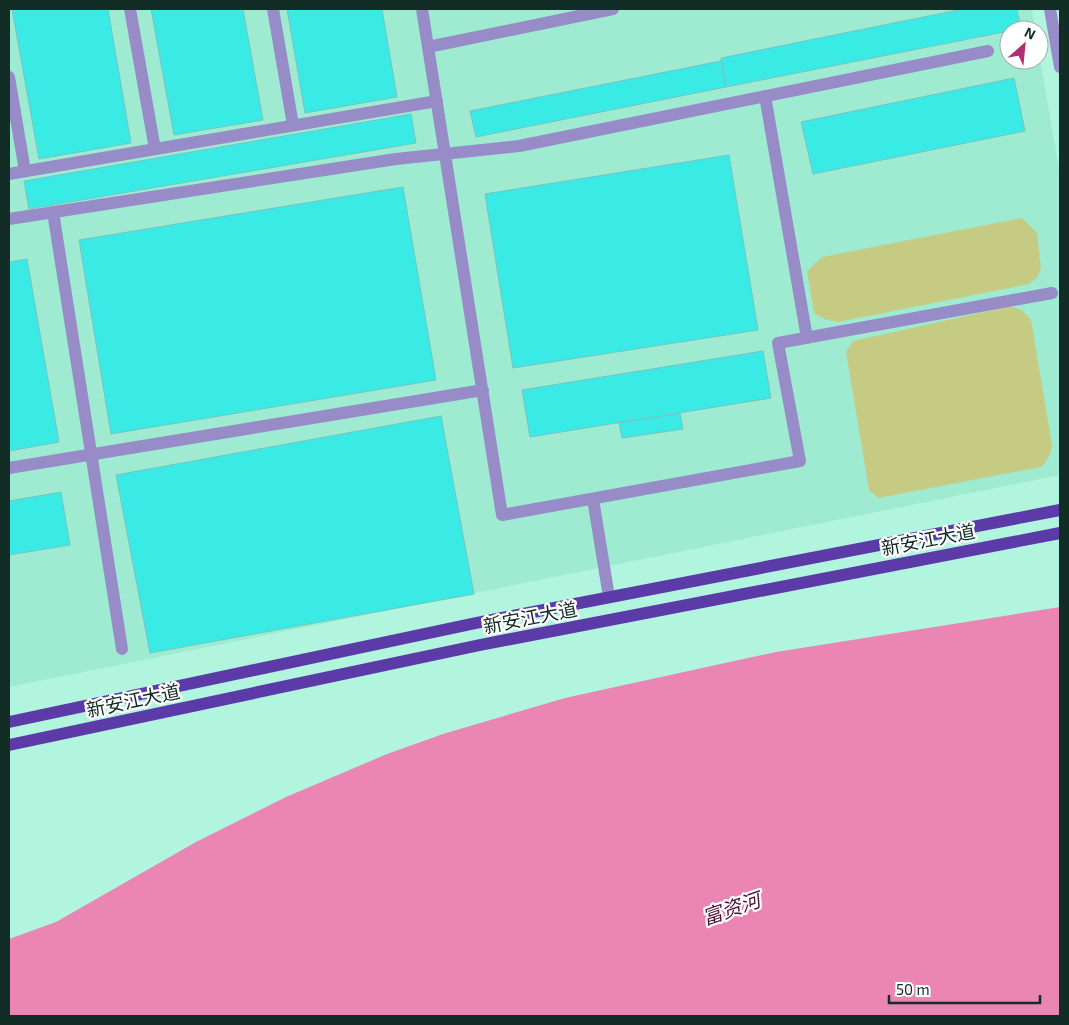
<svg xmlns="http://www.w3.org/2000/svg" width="1069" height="1025" font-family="'Exo 2','Noto Sans SC',sans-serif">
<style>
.built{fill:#9eebd2}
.green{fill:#c5cb83}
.water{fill:#eb85b3}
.building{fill:#39eae5;stroke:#7ac3c0}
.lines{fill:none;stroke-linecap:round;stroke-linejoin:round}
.minor{stroke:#978cc8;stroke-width:12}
.major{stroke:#5c3ba8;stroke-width:12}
.labels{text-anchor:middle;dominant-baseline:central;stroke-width:4.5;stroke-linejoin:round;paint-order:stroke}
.street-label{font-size:19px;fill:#122d25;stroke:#fff}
.water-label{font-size:20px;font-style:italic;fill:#501132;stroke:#fff}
</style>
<rect width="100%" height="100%" fill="#b2f5df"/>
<path class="built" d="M9 9H1032L1035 30H1009V60H1039V52L1060 175V475L9 687Z"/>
<path class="green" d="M1022 218 1037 233 1041 269 1037 277 1029 284 838 322 824 319 814 313 807 271 822 257Z
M1011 306 1023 311 1031 320 1052 445C1051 454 1047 461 1041 467L878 498 869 490 846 352 853 341Z"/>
<path class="water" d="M1060 607V1016H9V939L56 922 196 842 286 797 387 754 443 734 565 698 776 652Z"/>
<path class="building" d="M12 9H108L131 143 39 159Z
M151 9H243L263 120 174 135Z
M287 9H382L397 97 305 113Z
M963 9H1017L1021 29 1009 30V31L726 87 721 58Z
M721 61 726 87 476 137 470 111Z
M1014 78 1025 131 813 174 801 122Z
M411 114 416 143 29 209 24 181Z
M729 155 758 330 513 368 485 194Z
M403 187 436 380 111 434 79 240Z
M27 259 59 442 9 451V262Z
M763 351 771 398 530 437 522 390Z
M680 413 683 429 622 438 619 423Z
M441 416 474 594 150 653 116 475Z
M61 492 70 545 9 555V501Z"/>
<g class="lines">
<path class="minor" d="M130 9 155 149
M273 9 293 125
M422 9 502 515 800 461 778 343 1052 293
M1050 9 1060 67
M428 47 613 9
M9 77 25 171
M765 96 807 338
M9 174 437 101
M53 212 122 649
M9 219 396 159 519 146 988 51
M9 468 483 390
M593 499 609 597"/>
<path class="major" d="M9 722 476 623 1060 510
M9 745 480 645 1060 533"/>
</g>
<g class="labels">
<g class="street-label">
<text transform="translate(928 539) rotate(-11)">新安江大道</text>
<text transform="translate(530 617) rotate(-11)">新安江大道</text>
<text transform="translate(133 700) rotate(-12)">新安江大道</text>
</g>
<g class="water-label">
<text transform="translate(731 908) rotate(-19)">富资河</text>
</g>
</g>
<rect width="1069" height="1025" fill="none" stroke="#122d25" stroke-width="20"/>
<g transform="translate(1024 45) rotate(27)"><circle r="24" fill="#ffffff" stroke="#a0aba8"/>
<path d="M0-4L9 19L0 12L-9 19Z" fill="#b12d74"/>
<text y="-8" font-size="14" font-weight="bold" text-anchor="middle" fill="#122d25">N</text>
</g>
<path d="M889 995v8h151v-8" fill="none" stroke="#122d25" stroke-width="2.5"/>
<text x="896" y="995" font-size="15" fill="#122d25" stroke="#ffffff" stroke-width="4" paint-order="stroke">50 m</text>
</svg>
